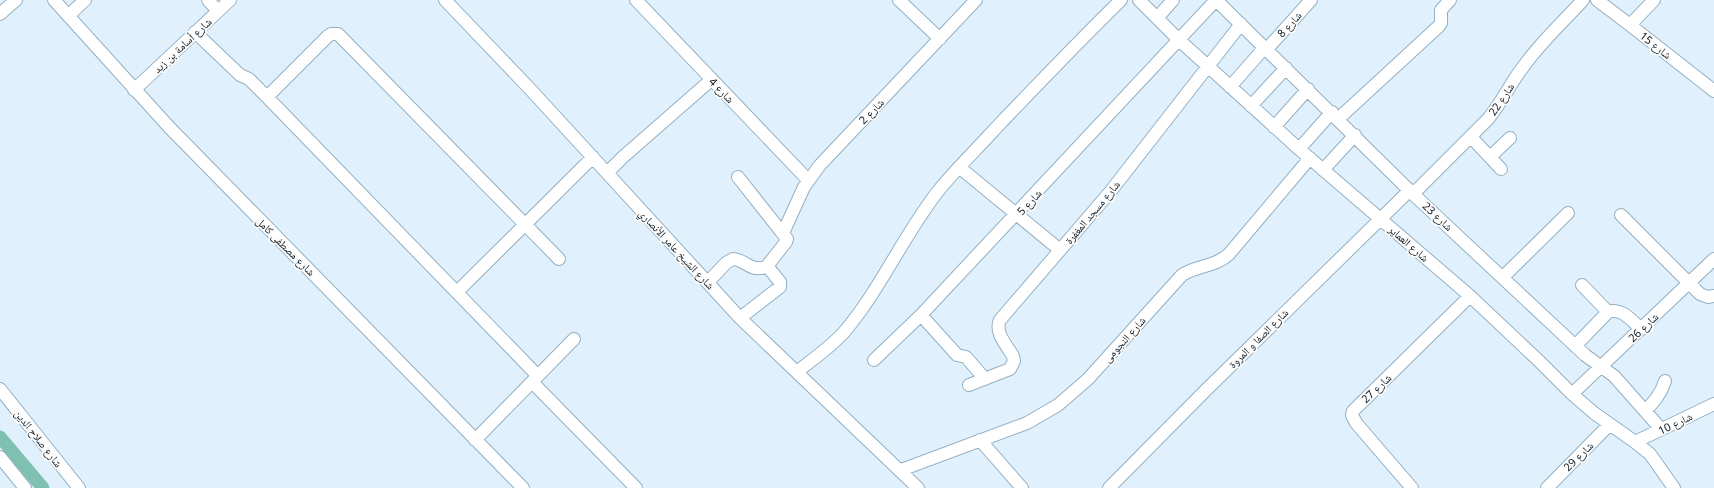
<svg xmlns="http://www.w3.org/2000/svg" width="1714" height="488" font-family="'Noto Sans','Noto Naskh Arabic',sans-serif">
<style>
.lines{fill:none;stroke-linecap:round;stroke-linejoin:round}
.canal{stroke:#7ec1b1;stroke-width:13}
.minor-casing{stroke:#94afc1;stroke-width:14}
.minor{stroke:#fff;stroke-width:12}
.labels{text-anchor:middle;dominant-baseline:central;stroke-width:3.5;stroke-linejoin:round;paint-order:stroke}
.street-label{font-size:11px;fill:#111b22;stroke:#fcfcfc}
</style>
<rect width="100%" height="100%" fill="#e0f1fd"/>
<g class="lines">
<path class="canal" d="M0 437 43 488"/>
<g class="minor-casing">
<path id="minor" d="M54 0 169 127 523 488
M208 0 218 11
M445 0 530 89 740 318 918 488
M636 0 808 180
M899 0 940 39
M1139 0 1179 40 1299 149 1470 296 1539 361 1572 394 1594 413 1635 442 1650 454 1674 488
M1216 0 1413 194 1585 355 1614 376 1661 429
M1597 0 1630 25 1714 91
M0 14 16 0
M69 15 85 0
M1157 18 1173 0
M1630 25 1654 0
M195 32 240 75 249 79 267 97 538 376
M1267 49 1311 0
M1230 87 1265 47
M134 90 230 0
M267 97 328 36 331 34H338L559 259
M1251 106 1286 68
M1338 119 1439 26 1441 23V10L1450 0
M1274 127 1308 89
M1471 137 1501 169
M1299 149 1332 112
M1490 157 1510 138
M959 167 1060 250
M1323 170 1355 135
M607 173 623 157 711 80
M738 177 787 239 786 242 767 266 780 282V287L740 318
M1413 194 1488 119C1502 102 1510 84 1523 67 1540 43 1563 22 1583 0
M1621 215 1700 294 1708 297 1714 296
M783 233 804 187 820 165 976 0
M1503 277 1568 213
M708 282 726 263 733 259C747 260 748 272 767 267
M1582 285 1608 312
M457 292 593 157
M921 315 957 355 966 357 985 379
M1575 346 1608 312C1622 307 1632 321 1641 329
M874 360 921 315 1216 0
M797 372C813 359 831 347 845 331 882 287 904 234 939 190 956 169 976 150 994 130 1036 86 1078 42 1121 0
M532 382 636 488
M969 385 1010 369 1014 361 1013 356C1007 346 994 332 1000 320L1110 192 1241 24
M0 389 79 488
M1572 394 1714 259
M1645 411C1654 402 1661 394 1665 381
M475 440 574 339
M980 440 1022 488
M1635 442 1714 404
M0 457 25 488
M901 470 1027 423 1058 405 1088 379 1182 275C1197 265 1215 267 1229 254L1310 158
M1109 488 1206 390 1410 190
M1412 488 1356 423 1352 415 1353 411 1470 296
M1547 488 1609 425"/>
</g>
<use href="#minor" class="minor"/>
</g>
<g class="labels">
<g class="street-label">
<text transform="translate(1289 24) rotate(-48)">شارع 8</text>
<text transform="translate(182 45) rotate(-43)">شارع أسامة بن زيد</text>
<text transform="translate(1656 45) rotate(38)">شارع 15</text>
<text transform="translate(722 90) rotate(46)">شارع 4</text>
<text transform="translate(1501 99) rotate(-56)">شارع 22</text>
<text transform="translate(871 111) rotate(-46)">شارع 2</text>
<text transform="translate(1029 202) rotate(-47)">شارع 5</text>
<text transform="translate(1092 212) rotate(-50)">شارع مسجد المغفرة</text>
<text transform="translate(1438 216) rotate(43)">شارع 23</text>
<text transform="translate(1409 243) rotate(41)">شارع العماير</text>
<text transform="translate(286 246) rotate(45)">شارع مصطفى كامل</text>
<text transform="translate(677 249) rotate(47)">شارع الشيخ عامر الأنصاري</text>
<text transform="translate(1643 327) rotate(-44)">شارع 26</text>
<text transform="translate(1258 338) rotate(-45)">شارع الصفا و المروة</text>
<text transform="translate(1124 339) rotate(-48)">شارع النجومى</text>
<text transform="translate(1376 388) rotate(-44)">شارع 27</text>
<text transform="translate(1675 423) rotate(-26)">شارع 10</text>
<text transform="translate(39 438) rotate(52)">شارع صلاح الدين</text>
<text transform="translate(1578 456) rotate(-45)">شارع 29</text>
</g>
</g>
</svg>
